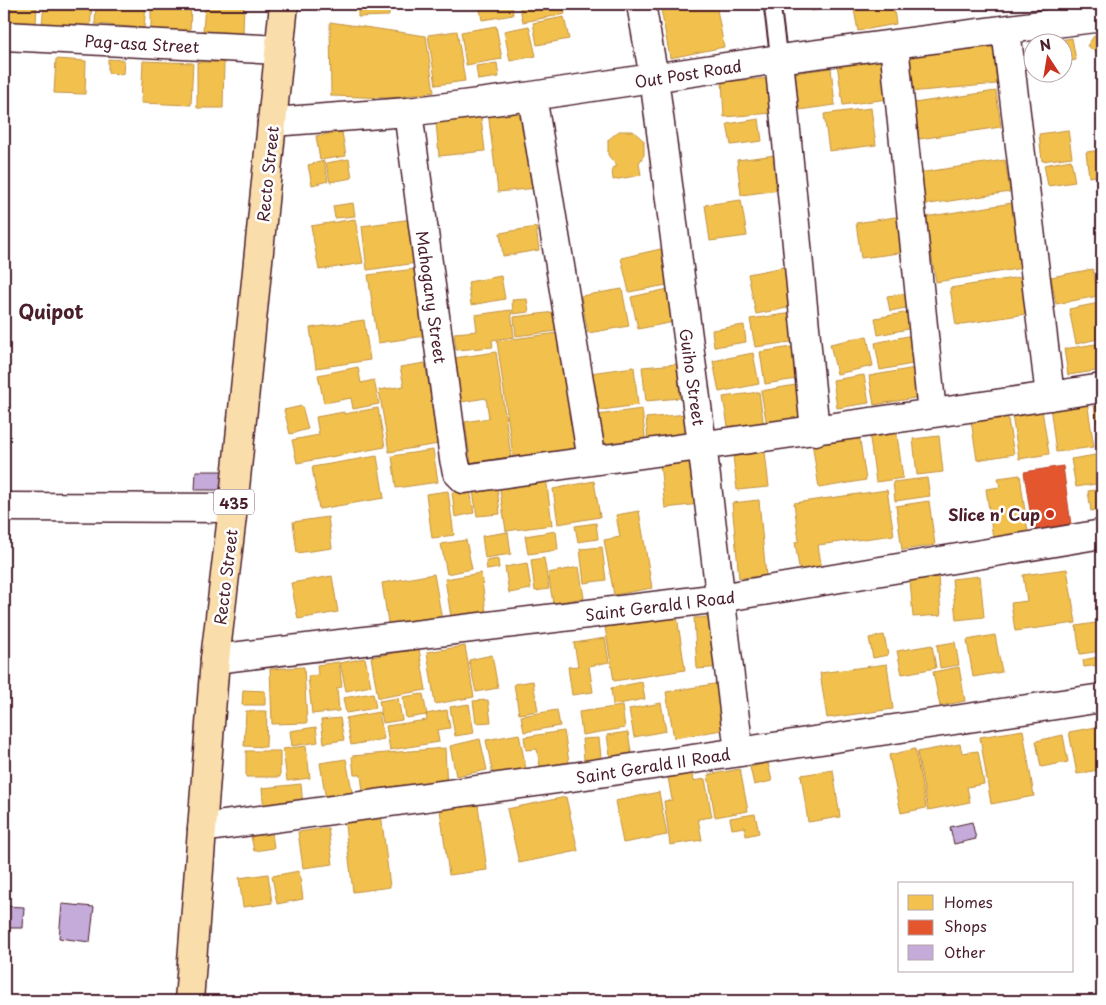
<svg xmlns="http://www.w3.org/2000/svg" width="1106" height="1005" font-family="'Playpen Sans',sans-serif">
<style>
.homes{fill:#f2c14e;stroke:#c09044}
.shops{fill:#e4572e;stroke:#b6462d}
.building{fill:#c5abd9;stroke:#4a1f2b}
.lines{fill:none;stroke-linecap:round;stroke-linejoin:round}
.lane-casing{stroke:#4a1f2b;stroke-width:19}
.street-casing{stroke:#4a1f2b;stroke-width:31}
.primary-casing{stroke:#4a1f2b;stroke-width:31}
.lane{stroke:#fff;stroke-width:15}
.street{stroke:#fff;stroke-width:28}
.primary{stroke:#f9deab;stroke-width:28}
.poi-dot{fill:#c8321e;stroke:#fff;stroke-width:2}
.labels{text-anchor:middle;dominant-baseline:central;stroke-width:5;stroke-linejoin:round;paint-order:stroke}
.shield{fill:#fff;stroke:#80626b;stroke-width:1}
.shield-label{font-size:15px;font-weight:bold;fill:#4a1f2b}
.street-label{font-size:16px;fill:#4a1f2b;stroke:#fff}
.poi-label{font-size:16px;font-weight:bold;fill:#4a1f2b;stroke:#fff;text-anchor:end}
.quarter-label{font-size:19px;font-weight:bold;fill:#4a1f2b;stroke:#fff}
</style>
<rect width="100%" height="100%" fill="#fff"/>
<filter id="ink" filterUnits="userSpaceOnUse"><feTurbulence type="fractalNoise" baseFrequency=".02" numOctaves="2"/><feDisplacementMap in="SourceGraphic" scale="10" xChannelSelector="R" yChannelSelector="G"/><feConvolveMatrix kernelMatrix="1 2 1 2 8 2 1 2 1" color-interpolation-filters="sRGB"/></filter>
<g filter="url(#ink)">
<path class="homes" d="M6 4H37L36 24 5 22Z
M44 4H92L90 30 42 26Z
M96 4H146L144 28 95 24Z
M151 4H191L190 31H151Z
M205 4H244L243 34 203 32Z
M358 4H389V16L358 17Z
M479 4H512L513 15 482 20Z
M519 4H563L565 14 523 22Z
M660 4H716L724 47 670 58Z
M810 4H849L850 5 812 11Z
M853 4H893L896 24 858 31Z
M564 17 569 39 537 45 533 23Z
M330 22 426 36 434 92 391 98 331 96Z
M496 26 502 59 466 65 461 32Z
M529 26 536 56 510 61 504 31Z
M457 31 465 81 436 85 428 35Z
M1094 36 1102 41V50L1100 54 1087 46Z
M1072 38 1076 60 1064 62V42H1055V41Z
M993 47 997 84 909 92 905 55Z
M882 58 888 99 843 105 837 64Z
M56 59 86 61 85 94 54 93Z
M108 59 124 60 123 74 108 73Z
M4 61H7L6 98H4Z
M143 61 193 63 191 105 141 103Z
M197 62H224L223 108H197Z
M497 63 499 77 478 80 476 66Z
M831 68 835 105 791 111 787 74Z
M771 78 773 113 724 117 722 82Z
M996 91 1001 127 919 139 914 103Z
M527 107 537 188 498 192 488 112Z
M871 108 876 145 829 151 824 114Z
M481 117 485 151 439 156 436 122Z
M759 119 762 141 731 145 727 124Z
M1068 130 1072 157 1042 161 1039 134Z
M619 131H633L644 141V155L639 163 641 175 613 180 612 168 617 166 608 155V140Z
M342 132 346 156 320 160 316 136Z
M1102 150V175L1089 177 1086 152Z
M776 155 780 190 741 195 737 160Z
M349 159 352 178 330 182 326 163Z
M1005 160 1010 192 923 205 918 173Z
M1071 160 1075 182 1048 186 1044 165Z
M324 161 328 181 312 185 308 165Z
M741 200 747 236 710 241 705 205Z
M353 203 355 216 335 218 333 206Z
M1012 203 1023 268 936 282 925 217Z
M902 216 907 252 861 258 856 223Z
M355 219 363 263 319 270 311 226Z
M412 219 417 263 367 270 362 226Z
M1102 219V256L1097 220Z
M536 227 539 250 503 256 500 233Z
M665 248 672 284 629 292 621 258Z
M1102 261V287L1098 262Z
M784 267 792 307 756 314 748 274Z
M415 269 425 336 378 343 368 275Z
M1093 269 1098 296 1056 304 1051 277Z
M501 276 505 299 471 305 468 282Z
M1027 276 1032 313 956 325 950 288Z
M673 288 679 321 638 329 631 297Z
M622 289 629 326 588 333 581 296Z
M909 293 911 307 890 311 887 296Z
M527 299 529 312 513 314 512 300Z
M1099 303 1102 321V338L1076 344 1069 309Z
M511 310 514 337 492 340 493 347 456 350 454 333 477 331 475 315Z
M555 312 557 331 516 336 514 317Z
M801 312 805 340 755 347 750 319Z
M910 312 913 328 878 335 875 318Z
M364 320 370 360 316 368 310 328Z
M744 325 746 342 714 347 712 330Z
M566 332 582 453 514 463 497 341Z
M912 335 918 363 880 370 875 343Z
M867 336 873 366 837 374 830 344Z
M1102 343V370L1068 375 1064 349Z
M804 345 809 377 765 384 760 352Z
M496 352 511 457 471 463 465 422 489 418 486 398 461 402 454 358Z
M753 353 759 384 719 392 713 361Z
M425 363 439 444 389 452 379 390 404 386 400 367Z
M677 364 680 398 646 401 642 367Z
M358 367 361 383 374 380 379 404 353 409 351 398 324 403 318 375Z
M634 367 638 405 595 411 590 373Z
M921 367 926 396 874 405 869 376Z
M864 375 869 403 837 408 833 380Z
M801 384 808 418 767 426 761 391Z
M759 392 764 427 729 432 723 397Z
M1087 401 1094 447 1056 452 1050 406Z
M1102 405V446H1101L1094 406Z
M302 406 308 429 290 434 284 410Z
M378 408 385 447 297 463 292 440 319 435 316 417 344 412V414Z
M642 409 646 445 602 451 597 415Z
M1042 410 1049 454 1019 459 1012 415Z
M687 414 689 439 648 443 646 418Z
M1007 414 1014 454 977 460 971 420Z
M896 428 903 478 876 482 869 432Z
M859 434 866 480 819 488 812 442Z
M939 436 943 472 917 475 913 439Z
M433 450 438 482 396 488 392 456Z
M765 452 769 487 737 490 733 456Z
M1102 454V483L1076 487 1071 459Z
M377 456 384 498 319 509 312 467Z
M694 460 700 504 665 508 660 464Z
M1020 475 1028 533 993 538 986 489 1000 487 998 478Z
M546 477 552 525 506 531 499 484Z
M927 478 930 496 895 501 893 482Z
M594 481 600 517 558 524 553 489Z
M497 488 500 514 477 516 473 491Z
M470 489 474 513 455 517 452 492Z
M1102 489V509L1091 511 1088 491Z
M887 490 894 535 818 545 822 570 800 574 795 542 799 541 794 503Z
M448 491 454 535 432 538 426 494Z
M759 500 766 576 739 578 732 503Z
M929 501 935 545 902 550 896 506Z
M639 511 652 588 614 595 604 540 620 537 616 515Z
M328 517 332 548 297 553 293 522Z
M596 523 598 539 578 542 575 526Z
M556 531 558 550 528 554 525 536Z
M508 532 511 554 485 558 482 536Z
M466 540 472 569 447 574 441 544Z
M602 547 606 580 584 583 580 549Z
M544 558 549 589 535 591 531 560Z
M498 559 499 568 487 570 486 561Z
M527 563 531 589 509 593 505 567Z
M579 567 584 598 553 603 548 573Z
M1067 569 1076 623 1015 631 1011 603 1027 601 1023 575Z
M481 573 486 612 451 617 445 579Z
M434 574 442 620 389 629 382 583Z
M332 576 338 612 298 619 291 583Z
M980 576 984 617 956 620 952 579Z
M938 577 941 615 913 617 910 579Z
M677 616 685 670 614 681 605 627Z
M718 617 722 667 697 669 694 618Z
M1102 622V651L1080 654 1076 626Z
M884 635 888 655 873 658 869 638Z
M995 635 1002 672 973 677 967 640Z
M605 638 609 662 589 666 593 692 572 695 568 667 578 666 574 643Z
M955 642 959 665 940 668 937 645Z
M932 645 936 668 902 674 897 651Z
M465 646 474 697 435 704 427 652Z
M419 649 426 690 378 698 371 657Z
M492 655 498 688 476 692 469 660Z
M1098 657 1099 665 1084 667 1083 660Z
M365 658 371 686 346 691 340 663Z
M339 662 342 687 337 688 339 711 312 714 308 676 318 675 317 665Z
M887 664 893 709 827 718 820 673Z
M304 667 307 723 272 724 270 669Z
M959 667 965 701 940 706 933 672Z
M533 681 538 711 519 714 514 684Z
M642 682 645 699 613 705 611 688Z
M720 683 728 729 674 738 666 692Z
M243 690 265 691V705H242Z
M373 693 376 708 346 713 343 698Z
M423 694 427 715 406 718 403 697Z
M398 698 402 720 383 723 379 701Z
M488 700 491 722 476 723 473 701Z
M661 703 666 731 634 737 629 709Z
M469 704 474 733 455 736 450 707Z
M622 706 625 728 582 735 579 712Z
M447 710 450 728 437 730 439 742 390 750 386 726 427 720 426 714Z
M557 710 560 726 524 732 521 716Z
M246 711H267L266 747 244 746Z
M379 712 384 739 351 745 346 718Z
M340 718 344 740 324 743 321 720Z
M1102 726V757L1096 758 1098 770 1077 774 1069 732Z
M316 727 318 742 292 746 290 731Z
M1023 730 1034 796 991 804 980 737Z
M564 731 570 768 541 772 537 749 526 750 524 737Z
M628 732 632 758 611 762 607 735Z
M519 734 527 774 494 780 486 740Z
M1063 735 1068 762 1041 767 1036 741Z
M599 738 602 767 585 769 582 739Z
M480 739 487 770 456 776 450 746Z
M960 744 962 753 978 751 984 784 967 787 970 802 928 810 917 752Z
M306 746 310 778 287 781 283 749Z
M445 748 447 789 364 800 361 775H354L352 756Z
M915 749 926 808 901 813 889 755Z
M246 751H280V777H246Z
M346 759 353 796 326 800 320 763Z
M768 763 772 781 754 785 750 767Z
M740 769 748 811 715 817 708 775Z
M833 770 840 817 808 822 801 775Z
M692 773 693 781 705 779 712 817 698 819 702 840 670 845 664 801 672 800 668 777Z
M301 784 303 807 264 811 262 788Z
M659 792 667 835 623 843 615 801Z
M566 797 578 851 519 863 507 809Z
M478 805 487 870 449 875 440 810Z
M381 813 390 887 353 892 344 817Z
M755 814 759 833 746 836 745 827 732 829 730 818Z
M328 828 333 864 303 868 298 832Z
M272 833 274 848 254 851 251 836Z
M299 871 303 899 277 904 272 876Z
M268 874 272 903 243 907 239 878Z"/>
<path class="shops" d="M1063 466 1071 525 1033 531 1024 472Z"/>
<path class="building" d="M196 471H222V490H195Z
M972 822 976 839 954 844 950 827Z
M62 904 94 907 90 942 59 938Z
M4 906 24 907 23 928H4Z"/>
<g class="lines">
<g class="lane-casing">
<path id="lane" d="M772 4 779 59"/>
</g>
<g class="street-casing">
<path id="street" d="M641 4 654 78 702 444 739 752
M1006 30 1050 396
M4 36 280 50
M894 45 932 413
M779 59 815 431
M532 96 592 460
M408 112 454 459 457 472 464 479C677 448 890 421 1102 388
M272 122 408 112 532 96 779 59 1102 17
M4 507 233 508
M215 659 720 598 1102 534
M202 828 579 776 1102 698"/>
</g>
<g class="primary-casing">
<path id="primary" d="M189 1001 215 659 233 508 284 4"/>
</g>
<use href="#lane" class="lane"/>
<use href="#street" class="street"/>
<use href="#primary" class="primary"/>
</g>
</g>
<circle class="poi-dot" cx="1050" cy="514" r="5"/>
<g class="labels">
<rect class="shield" x="214" y="489.5" width="40" height="25" rx="4"/>
<g class="shield-label">
<text x="234" y="502">435</text>
</g>
<g class="street-label">
<text transform="translate(142 43) rotate(3)">Pag-asa Street</text>
<text transform="translate(688 73) rotate(-9)">Out Post Road</text>
<text transform="translate(267 174) rotate(-84)">Recto Street</text>
<text transform="translate(432 297) rotate(82)">Mahogany Street</text>
<text transform="translate(693 377) rotate(82)">Guiho Street</text>
<text transform="translate(225 577) rotate(-83)">Recto Street</text>
<text transform="translate(660 605) rotate(-7)">Saint Gerald I Road</text>
<text transform="translate(653 765) rotate(-9)">Saint Gerald II Road</text>
</g>
<g class="poi-label">
<text x="1040" y="514">Slice n' Cup</text>
</g>
<g class="quarter-label">
<text x="51" y="311">Quipot</text>
</g>
</g>
<rect width="1106" height="1005" fill="none" stroke="#fff" stroke-width="20"/>
<rect x="10" y="10" width="1086" height="985" fill="none" stroke="#4a1f2b" stroke-width="2" filter="url(#ink)"/>
<rect x="898" y="882" width="175" height="90" fill="#ffffff" stroke="#b7a5aa"/>
<rect x="908" y="895" width="25" height="15" fill="#f2c14e" stroke="#b7a5aa"/>
<text x="944" y="908" font-size="15" fill="#4a1f2b">Homes</text>
<rect x="908" y="920" width="25" height="15" fill="#e4572e" stroke="#b7a5aa"/>
<text x="944" y="932" font-size="15" fill="#4a1f2b">Shops</text>
<rect x="908" y="945" width="25" height="15" fill="#c5abd9" stroke="#b7a5aa"/>
<text x="944" y="958" font-size="15" fill="#4a1f2b">Other</text>
<g transform="translate(1048 58) rotate(348)"><circle r="24" fill="#ffffff" stroke="#b7a5aa"/>
<path d="M0-4L9 19L0 12L-9 19Z" fill="#c8321e"/>
<text y="-8" font-size="14" font-weight="bold" text-anchor="middle" fill="#4a1f2b">N</text>
</g>
</svg>
